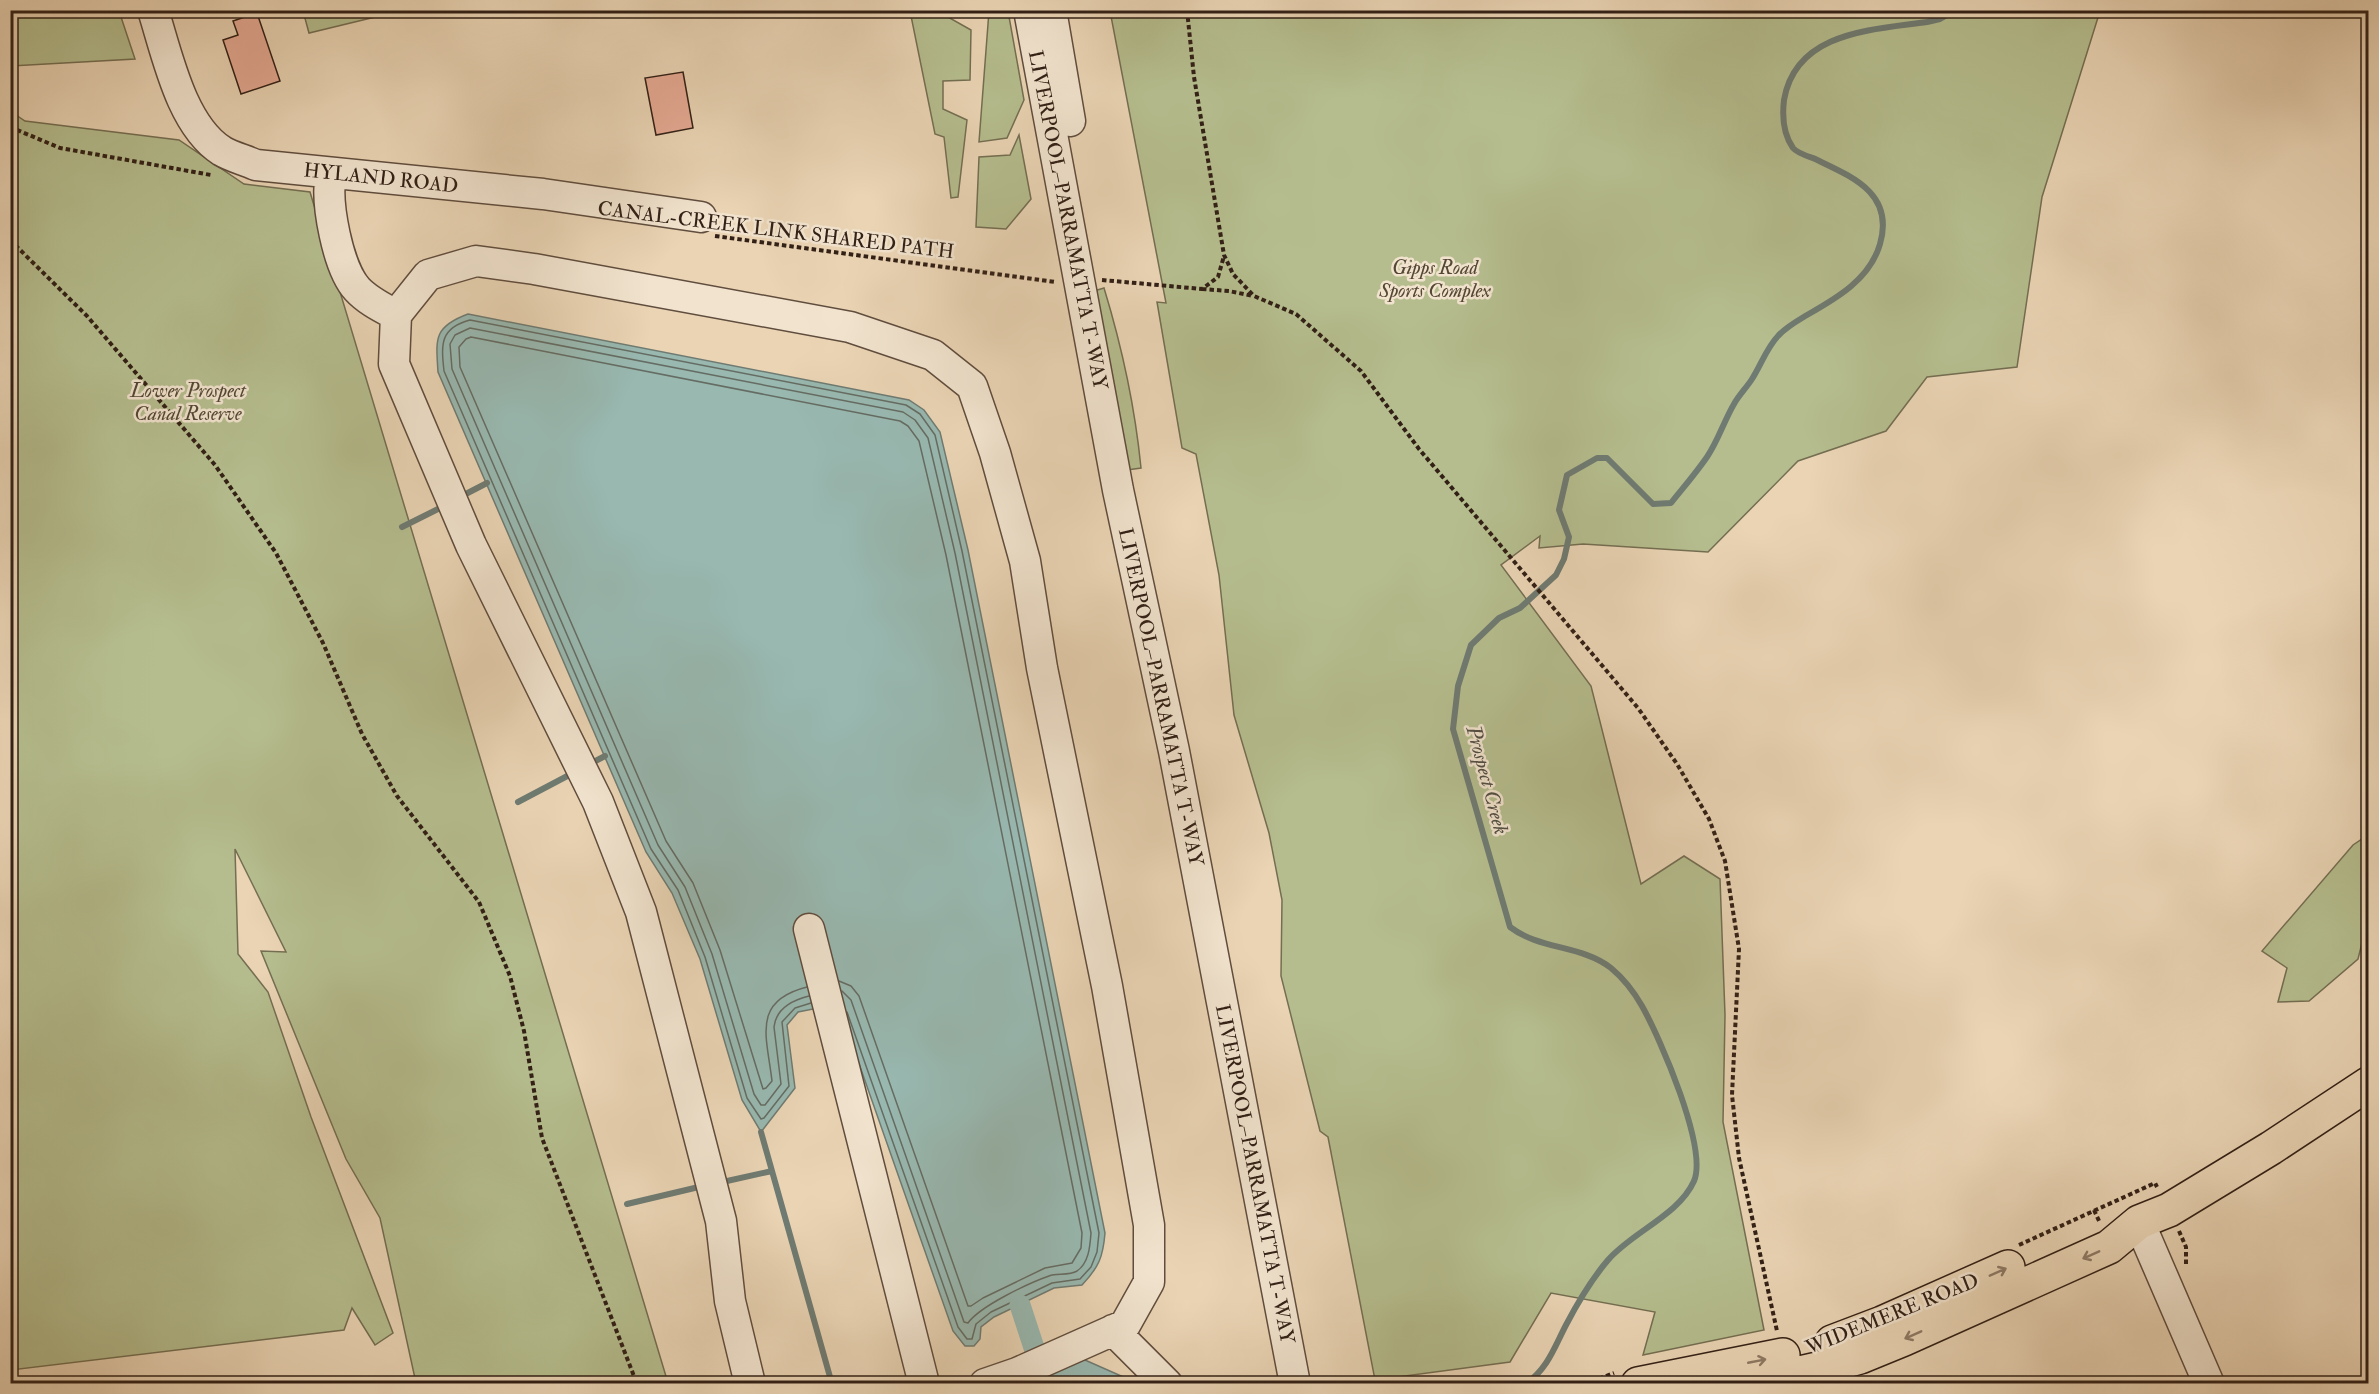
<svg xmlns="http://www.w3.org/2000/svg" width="2379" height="1394" font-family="'IM FELL Double Pica',serif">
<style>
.green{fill:#b5bd8e;stroke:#746e52;stroke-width:1.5}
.water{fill:#98b8b0;stroke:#6f7b72;stroke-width:1.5}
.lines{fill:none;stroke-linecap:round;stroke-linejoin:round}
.shore{stroke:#656c63;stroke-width:1.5}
.stream{stroke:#6f7b72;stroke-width:6}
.canal{stroke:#98b8b0;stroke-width:21}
.building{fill:#e5a993;stroke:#322016;stroke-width:1.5}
.minor-casing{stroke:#604d3e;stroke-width:33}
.major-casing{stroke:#322016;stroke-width:36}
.path{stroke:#322016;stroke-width:4;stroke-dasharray:4.5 3;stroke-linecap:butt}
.minor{stroke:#f1e3ce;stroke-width:30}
.major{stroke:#ead4b4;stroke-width:33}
.oneway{stroke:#8e7a65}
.labels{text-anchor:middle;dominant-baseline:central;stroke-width:5;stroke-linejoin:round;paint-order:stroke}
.street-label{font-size:20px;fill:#322016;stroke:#f1e3ce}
.park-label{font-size:20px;font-style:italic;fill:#534734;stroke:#f1e3ce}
.water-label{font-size:21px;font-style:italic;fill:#514e44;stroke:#f1e3ce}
</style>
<rect width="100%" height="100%" fill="#ead4b4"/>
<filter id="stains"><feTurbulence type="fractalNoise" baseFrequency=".00333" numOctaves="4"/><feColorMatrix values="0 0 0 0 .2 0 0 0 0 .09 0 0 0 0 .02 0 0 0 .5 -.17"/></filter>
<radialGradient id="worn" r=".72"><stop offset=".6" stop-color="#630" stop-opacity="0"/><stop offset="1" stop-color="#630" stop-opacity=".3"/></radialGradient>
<path class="green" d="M11 10 119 11 135 59 11 66Z
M303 11V10L400 11 309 33Z
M910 11H929L931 16 941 13 971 30 970 80 943 81V109L967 120 958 197 951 198 944 137 935 134Z
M989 11H1008L1024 100 1007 138 979 142Z
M1110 11H2100L2042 197 2017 367 1927 377 1886 431 1798 461 1708 552 1583 544 1539 548 1540 536 1501 565 1591 686 1641 884 1684 856 1720 879 1725 1015 1723 1122 1764 1330 1643 1355 1655 1312 1551 1293 1510 1362 1375 1380 1328 1137 1320 1131 1281 976 1282 900 1269 833 1234 715 1219 575 1196 454 1182 448 1157 302 1166 303Z
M10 111 25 121 179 140 244 184 310 192 668 1383H416L380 1218 346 1159 261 951 286 952 235 849 238 954 268 992 311 1117 393 1333 375 1345 352 1308 344 1330 11 1370Z
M1019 135 1031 199 1006 229 976 227 979 157 1010 155Z
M1104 288C1122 347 1135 407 1141 468L1127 470 1094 291Z
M2368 835V919L2358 959 2309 1001 2278 1002 2287 968 2262 951 2353 845Z"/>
<path class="water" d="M468 314 909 400 924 410 940 432 968 550 1105 1233C1103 1257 1099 1267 1082 1285L1054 1288 994 1317 981 1327 980 1339 974 1346H965L953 1331 838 1004 798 1012 787 1025 795 1088 761 1132 742 1100 700 959 672 893 646 852 438 372C436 339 433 327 468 314Z
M1063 1358 1085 1360 1137 1383 1027 1384Z"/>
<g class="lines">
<path class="shore" d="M807 987C751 1001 767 1037 772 1081L766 1088 763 1089 720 950 693 883 666 841 460 367 459 347 466 339 471 337 900 421 908 426 919 441 946 555 1082 1233 1081 1248 1072 1263 1045 1268 983 1298 971 1306H968L859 996 851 986 839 981
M809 996C793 1000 776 1008 774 1027L781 1084 765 1105H761L754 1094 712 954 685 887 658 845 452 369 450 344 455 335 470 328 903 412 915 420 928 438 955 553 1091 1233C1090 1246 1089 1263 1077 1271 1069 1276 1057 1273 1049 1276 1029 1283 980 1306 968 1323L964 1322 851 1000 842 991
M811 1003 795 1008 782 1022 789 1086 764 1118 761 1119 747 1098 705 957 678 890 651 849 444 371C441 344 440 328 470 320L906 405 920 414 935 435 962 551 1099 1233 1097 1252 1091 1267 1080 1279 1052 1283 991 1312 976 1324 972 1339H967L958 1327 847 1012"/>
<path class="stream" d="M458 498 487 483
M402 527 444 506
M588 765 605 756
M518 802 573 773
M761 1132 832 1384
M718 1183 772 1171
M627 1204 703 1186
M1526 1384C1548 1368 1554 1348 1566 1325 1578 1302 1591 1280 1608 1260 1632 1232 1679 1215 1694 1181 1708 1148 1660 1038 1642 1006 1634 992 1623 978 1611 968 1582 945 1540 950 1510 927L1453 729 1458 686 1471 645 1499 618 1520 608 1556 575 1564 559 1569 537 1559 510 1567 475 1597 458H1607L1653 504 1671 503C1683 488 1696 473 1707 457 1718 441 1724 421 1734 404 1739 395 1747 387 1752 379 1761 365 1767 347 1778 336 1786 327 1797 321 1807 315 1837 298 1870 279 1880 244 1895 192 1850 176 1813 158 1807 156 1797 153 1793 148 1783 134 1782 117 1784 100 1796 31 1873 30 1927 22L1940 19 1956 10"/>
<path class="canal" d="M1020 1305 1039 1363"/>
</g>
<path class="building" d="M257 13 280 81 241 94 223 40 238 35 233 21Z
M683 72 693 128 656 135 645 78Z"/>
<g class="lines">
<g class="minor-casing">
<path id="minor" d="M153 10C167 54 181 125 222 151 232 157 245 160 256 165L543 194 701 217
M1029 10 1118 490 1174 751 1295 1384
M1051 10 1070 121
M331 174C325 202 338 268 357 289 368 301 383 308 396 315
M809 929 924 1384
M2139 1222 2209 1384
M1113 1330 1167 1384
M750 1384 730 1301 721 1221 641 912 598 802 471 545 394 364 396 315 428 275 476 261 534 269 850 327 933 355 972 386 995 453 1025 561 1042 668 1107 986 1149 1225V1282L1125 1325 1017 1373 985 1384"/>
</g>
<g class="major-casing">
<path id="major" d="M1832 1342 1882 1323 2008 1267
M1638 1384 1783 1355
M1752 1384 1817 1369 1860 1357 1904 1339 2109 1247 2139 1222 2169 1210 2271 1148 2368 1084"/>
</g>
<path class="path" d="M1187 10 1194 77 1224 255 1233 274 1254 296 1296 314 1361 371 1419 449 1638 708 1677 764 1709 819 1725 861 1739 949 1732 1095 1739 1158 1777 1331
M10 127 60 148 211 175
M715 236 1055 282
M10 240 87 316 215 465 276 553 323 643 362 734 397 796 479 902 510 976 524 1031 542 1138 637 1384
M1102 280 1202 289 1218 277 1224 256
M1202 289 1229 291 1253 296
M2094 1210 2100 1223
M2179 1231 2186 1247V1267
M2019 1245 2155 1183 2157 1187
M1585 1384 1614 1373"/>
<use href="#minor" class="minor"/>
<use href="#major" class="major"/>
</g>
<defs><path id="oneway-shaft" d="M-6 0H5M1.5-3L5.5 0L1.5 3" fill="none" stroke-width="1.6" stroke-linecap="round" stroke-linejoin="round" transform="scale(1.5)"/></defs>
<g class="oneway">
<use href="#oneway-shaft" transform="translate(2091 1255) rotate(156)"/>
<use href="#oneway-shaft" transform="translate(1998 1272) rotate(-24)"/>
<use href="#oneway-shaft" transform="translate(1913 1335) rotate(156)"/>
<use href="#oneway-shaft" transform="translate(1757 1361) rotate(-11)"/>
</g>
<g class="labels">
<g class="street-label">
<text transform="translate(381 178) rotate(6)">HYLAND ROAD</text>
<text transform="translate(1068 220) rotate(79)">LIVERPOOL–PARRAMATTA T-WAY</text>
<text transform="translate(776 230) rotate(7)">CANAL-CREEK LINK SHARED PATH</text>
<text transform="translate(1161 697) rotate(78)">LIVERPOOL–PARRAMATTA T-WAY</text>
<text transform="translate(1255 1174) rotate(79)">LIVERPOOL–PARRAMATTA T-WAY</text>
<text transform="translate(1892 1314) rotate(-22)">WIDEMERE ROAD</text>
</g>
<g class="park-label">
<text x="1435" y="267">Gipps Road<tspan x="1435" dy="23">Sports Complex</tspan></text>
<text x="188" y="390">Lower Prospect<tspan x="188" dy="23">Canal Reserve</tspan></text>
</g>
<g class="water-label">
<text transform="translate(1487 780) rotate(75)">Prospect Creek</text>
</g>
</g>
<rect width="2379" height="1394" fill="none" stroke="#ead4b4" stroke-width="36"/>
<rect x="12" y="12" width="2355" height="1370" fill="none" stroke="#322016" stroke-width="3"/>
<rect x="18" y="18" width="2343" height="1358" fill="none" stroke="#322016" stroke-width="1.5"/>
<rect width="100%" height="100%" filter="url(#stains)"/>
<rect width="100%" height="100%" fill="url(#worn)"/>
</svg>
